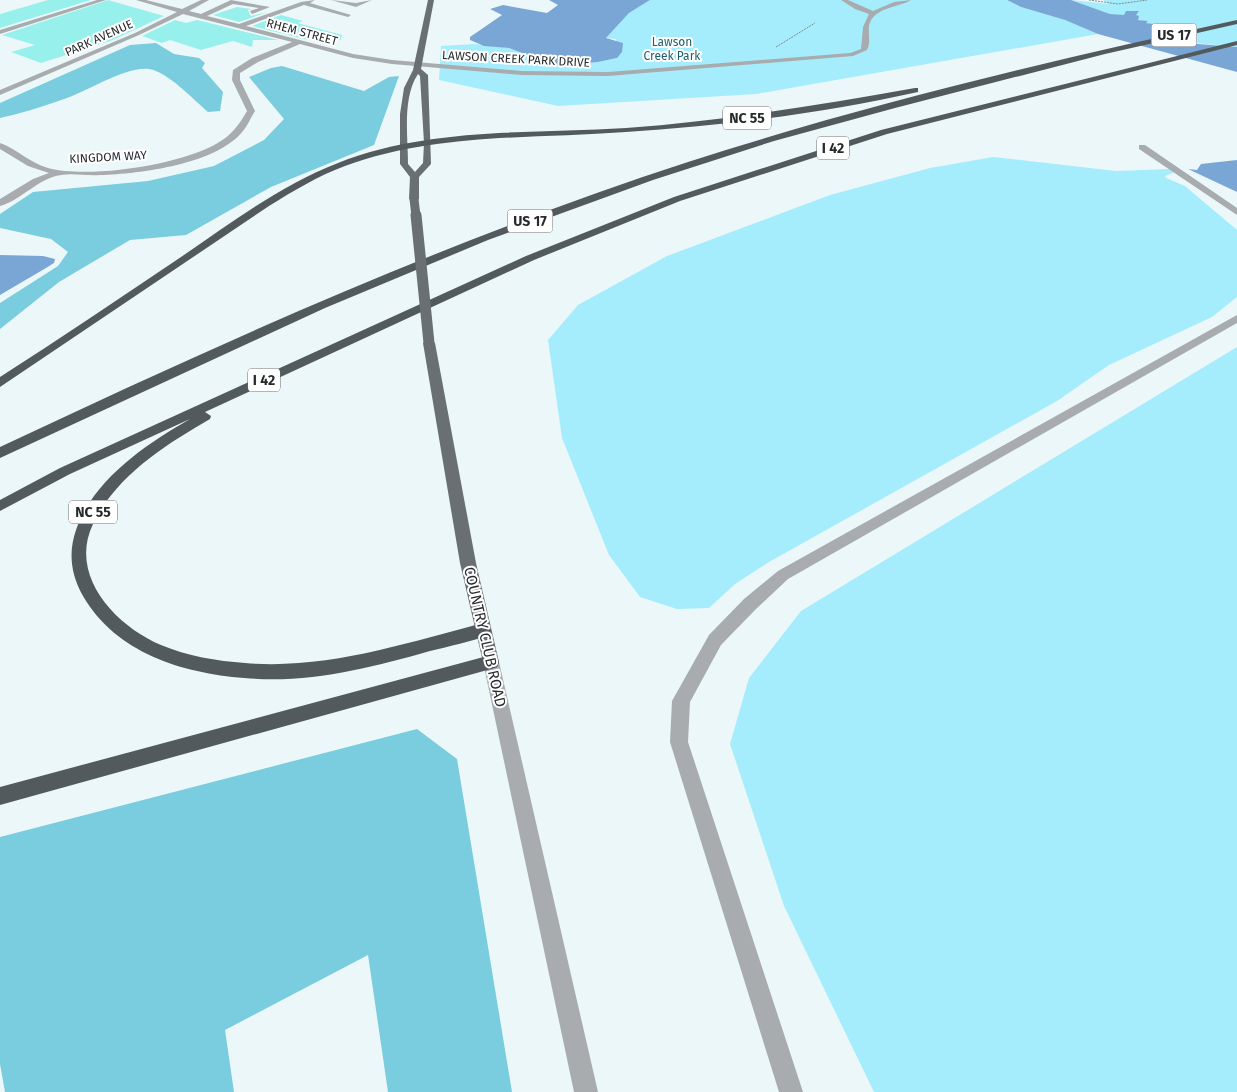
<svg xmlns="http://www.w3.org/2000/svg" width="1237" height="1092" font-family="'Fira Sans',sans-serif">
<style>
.green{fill:#a5edfc}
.forest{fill:#79cdde}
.water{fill:#7aa6d6}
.building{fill:#98f0ec}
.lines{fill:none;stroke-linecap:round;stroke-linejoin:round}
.path{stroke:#828a8b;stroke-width:1;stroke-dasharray:2 1;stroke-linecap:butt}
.minor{fill:#a8acae;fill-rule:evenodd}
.major{fill:#696f73;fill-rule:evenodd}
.highway{fill:#535a5e;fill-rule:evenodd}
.major-bridge-far1{stroke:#696f73;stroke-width:9}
.major-bridge{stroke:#696f73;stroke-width:11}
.labels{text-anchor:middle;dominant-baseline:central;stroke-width:4;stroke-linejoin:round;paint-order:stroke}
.far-street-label{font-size:12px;fill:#272b2c;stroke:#fff}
.far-park-label{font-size:12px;fill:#1d626e;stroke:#fff}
.shield{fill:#fff;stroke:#686b6b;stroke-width:1}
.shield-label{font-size:14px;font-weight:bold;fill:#272b2c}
.street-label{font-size:15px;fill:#272b2c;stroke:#fff}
</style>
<rect width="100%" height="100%" fill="#ecf7f9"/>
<path class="green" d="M650 0H1007L1021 7 1065 20 1098 34 756 94 558 106 439 80 441 46 475 44 509 48 555 66 598 62 617 58 616 39 606 38 629 13Z
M1071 0 1109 4 1103 0H1237V47L1185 42 1168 26 1149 25 1145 21 1110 14Z
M993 157 1116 171 1170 169 1175 172 1165 176 1166 178 1185 186 1237 230V297L1212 317 1109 365 1057 401 769 562 735 584 709 608 677 609 640 597 609 555 562 438 548 340 578 305 667 256 830 195 930 168Z
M1237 347V1092H874L784 906 730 744 749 678 801 611Z"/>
<path class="forest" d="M156 43 174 54 199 58 205 63 202 68 223 92 220 111 208 112C194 100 168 72 149 69 127 66 89 90 67 98 45 106 22 113 0 118V103L130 45Z
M282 66 364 91 389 77 399 76 374 145 271 187 186 235 130 240 59 282 0 329V303L58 266 68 252 51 239 0 228V214L33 192 148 181 214 166 264 140 284 119 249 77 271 68Z
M417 729 457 759 512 1092H388L368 955 225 1030 234 1092H5L0 1064V837Z"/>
<path class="water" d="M549 0H650L629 13 606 38 623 43 622 52 617 58 598 62 555 66 509 48 484 46 470 40V37L502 15 490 9 503 5 547 13 558 5Z
M1007 0H1071L1110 14 1124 15 1126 11H1139L1136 15 1139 16 1138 20 1148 21 1146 23 1168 26 1187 38 1185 43 1237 47V72L1098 34 1065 20 1021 7Z
M1237 160V192L1188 169 1197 170 1201 164Z
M0 255 43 256 55 259 54 263 46 268 0 295Z"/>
<path class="building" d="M48 0H91L0 28V14Z
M108 0 164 16 113 40 41 63 11 52 35 45 2 35Z
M237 7 251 9 248 10 251 16 268 12 239 22 213 15Z
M281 15 303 21 298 23 342 35 341 40H308L252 26Z
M175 20 186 23 197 20 278 40H253L252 47 233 41 201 50 170 40 162 43 142 36Z"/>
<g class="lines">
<path class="path" d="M1089 0 1118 4 1147 0
M776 47 815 23"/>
<path class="minor" d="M97 0H106L0 34V30Z
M136 0H146L182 9 201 0H209L189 11 201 14 231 0 270 7 252 14 250 11 259 8 233 4 207 16 239 24 301 2 315 0 310 3 351 15 348 17 304 5 246 26 353 54 392 60 522 71 608 72 850 53 861 49 863 27 869 14 855 9 841 0H848L873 11 894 2 911 0C898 8 873 7 869 26 868 35 871 42 867 50L853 56 608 76 522 75 392 64 353 58 300 44 258 62 240 73V80L255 111C251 117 248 125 243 131 217 164 140 174 100 175 87 176 73 173 61 175 38 178 22 200 0 206V199L33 179 49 173 28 166 0 149V143C17 149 30 163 48 168 89 179 179 165 216 144 231 136 239 125 247 111L232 80 233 70 252 58 292 42 183 14 139 35 0 95V90L135 33 177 12Z
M331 0 356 3 372 0 356 7Z
M1139 145H1145L1237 208V215L1139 149Z
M1237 315V323L788 579 756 609 721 645 690 702 688 742 803 1092H779L670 742 672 701 709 635 744 599 778 571Z
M491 655 497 657 499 662 598 1092H574L483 662 485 657Z"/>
<path class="major" d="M428 0H434L421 69 428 75 431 164 419 177V199L414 202 409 199 410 177 400 164V114L404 88 413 70ZM418 74 420 76 424 143 423 163 415 172 408 164C408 137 402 98 418 74Z
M429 339 435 343 476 563 499 662 497 667 491 669 485 667 483 662 460 563 423 343Z"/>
<path class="highway" d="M1237 20V24L1105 54 895 108 774 141 653 180 488 240 325 308 0 458V447C225 341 451 239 688 162 868 104 1053 60 1237 20Z
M1237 41V45L887 134 680 201 534 260 205 412 211 416 210 419C165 445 116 476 93 524 68 576 116 626 161 645 187 656 217 661 245 663 326 670 406 643 483 623L489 625 491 630 489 635C470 642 450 646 430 651 370 668 308 684 244 678 182 673 116 653 83 596 71 575 68 553 76 530 93 480 146 444 190 419L70 474 0 511V500L60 468 526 256 674 197 881 130Z
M915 88H918V92C824 113 722 126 626 132 532 139 435 133 345 166 318 176 293 191 269 206L0 387V377C61 338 121 297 181 257 231 223 281 185 338 163 429 127 530 134 626 128 723 121 819 105 915 88Z
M491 655 497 657 499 662 497 667 491 669 0 805V787Z"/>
<path class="major-bridge-far1" d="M414 199 416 216"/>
<path class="major-bridge" d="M416 215 429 343"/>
</g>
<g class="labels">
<g class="far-street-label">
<text transform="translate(302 32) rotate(15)">RHEM STREET</text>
<text transform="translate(99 38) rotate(-24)">PARK AVENUE</text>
<text transform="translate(516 59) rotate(3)">LAWSON CREEK PARK DRIVE</text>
<text transform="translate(108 157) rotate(-3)">KINGDOM WAY</text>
</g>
<g class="far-park-label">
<text x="672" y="42">Lawson<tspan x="672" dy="14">Creek Park</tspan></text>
</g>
<g class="shield">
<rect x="1151.5" y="23.5" width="45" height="23" rx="4"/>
<rect x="723" y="106.5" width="48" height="23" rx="4"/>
<rect x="817" y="136.5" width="32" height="23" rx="4"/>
<rect x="507.5" y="209.5" width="45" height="23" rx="4"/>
<rect x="248" y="368.5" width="32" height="23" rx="4"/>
<rect x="69" y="500.5" width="48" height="23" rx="4"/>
</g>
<g class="shield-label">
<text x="1174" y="35">US 17</text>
<text x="747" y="118">NC 55</text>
<text x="833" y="148">I 42</text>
<text x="530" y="221">US 17</text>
<text x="264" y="380">I 42</text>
<text x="93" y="512">NC 55</text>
</g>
<g class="street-label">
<text transform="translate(485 637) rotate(77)">COUNTRY CLUB ROAD</text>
</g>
</g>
</svg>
